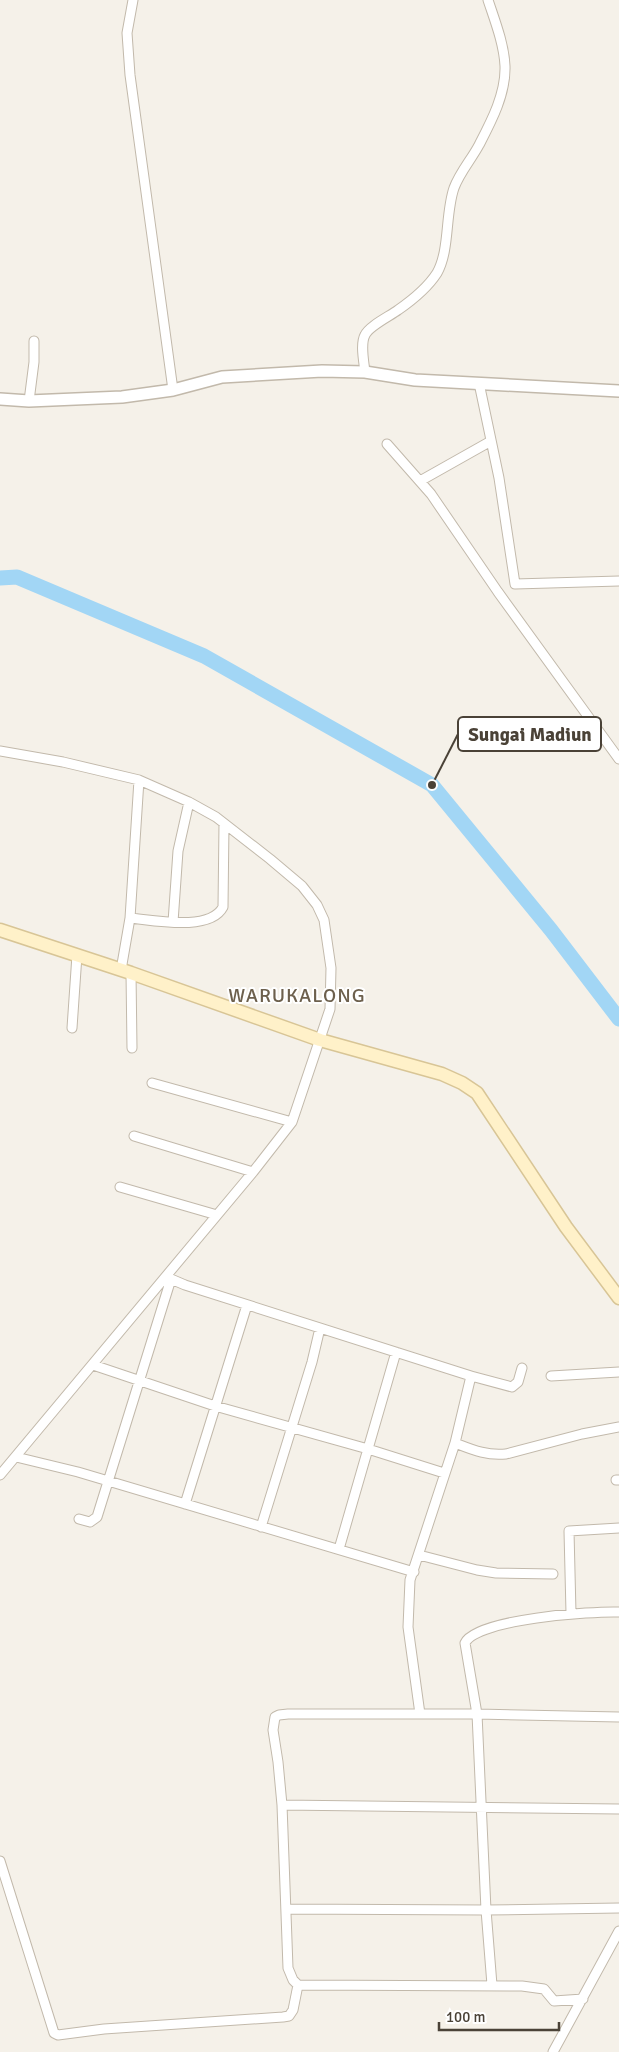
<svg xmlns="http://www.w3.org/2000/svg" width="619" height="2052" font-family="Signika,sans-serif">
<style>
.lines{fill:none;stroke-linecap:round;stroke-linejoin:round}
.river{stroke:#a2d6f5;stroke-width:15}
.minor-casing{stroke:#c2b9ab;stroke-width:11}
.tertiary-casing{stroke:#c2b9ab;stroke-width:14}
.secondary-casing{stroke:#d8c596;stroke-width:15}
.minor{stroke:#fff;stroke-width:9}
.tertiary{stroke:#fff;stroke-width:11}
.secondary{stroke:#fff1c9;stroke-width:12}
.labels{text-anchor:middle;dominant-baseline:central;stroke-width:4;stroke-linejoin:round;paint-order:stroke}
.quarter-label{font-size:20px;letter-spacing:1px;fill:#6d604d;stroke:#fff}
.leader{fill:none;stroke:#4a4237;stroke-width:2}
.callout-dot{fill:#4a4237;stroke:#fff;stroke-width:2}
.callout{fill:#fff;stroke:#4a4237;stroke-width:2}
.callout-label{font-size:19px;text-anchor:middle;font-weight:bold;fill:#4a4237}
</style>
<rect width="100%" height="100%" fill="#f5f1e9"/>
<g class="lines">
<path class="river" d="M0 578 17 577 204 656 432 785 551 930 619 1019"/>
<g class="minor-casing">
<path id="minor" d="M133 0 127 33 130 75 173 390
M365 372C364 362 360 344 365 335 369 326 390 316 398 310 411 301 428 287 437 273 450 250 445 214 454 188 460 172 471 160 479 145 491 122 506 94 505 66 504 44 495 21 488 0
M479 383 499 478 515 584 619 581
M29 401 34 362V341
M387 444 431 494 498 592 619 759
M420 481 491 441
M0 751 63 762 139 780 189 802 216 817 270 859 302 886 317 905 324 920 331 968 330 1009 292 1122 253 1172 0 1475
M130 918C153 920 210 932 223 907L224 824
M173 922 178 851 189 802
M121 970 130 918 139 780
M131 973 132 1048
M72 1028 77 955
M152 1083 292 1122
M134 1136 253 1172
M120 1187 217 1215
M171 1279 185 1285 471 1376 455 1443 410 1580 408 1627 420 1714
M93 1365 215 1406 368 1449 444 1473
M471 1376 512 1387 518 1382 522 1368
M551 1376 619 1372
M455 1443C473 1450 487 1456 506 1454L582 1434 619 1427
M16 1457 78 1472 414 1572
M616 1480H619
M185 1504 247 1305
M79 1519 90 1522 97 1517 171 1279 167 1276
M261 1527 312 1362 320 1328
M339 1549 396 1352
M419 1555 477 1570 496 1573 553 1574
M571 1613 569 1531 619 1528
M282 1805 619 1809
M0 1861 54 2033 58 2035 104 2029 283 2017 289 2016 293 2010 298 1985
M286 1909 486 1910 619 1908
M492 1985 486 1910 477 1714 465 1643C476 1619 593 1611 619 1612
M583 1999 554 2001 544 1989 522 1986 298 1985 293 1980 288 1968 282 1805 278 1762 273 1730 275 1717 279 1715 288 1714H477L619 1717
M553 2052 619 1931"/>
</g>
<g class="tertiary-casing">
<path id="tertiary" d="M0 399 29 401 122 397 173 390 222 377 322 371 365 372 415 380 619 391"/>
</g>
<g class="secondary-casing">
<path id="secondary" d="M0 930 131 973 320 1040 442 1074 462 1083 477 1093 566 1227 619 1298"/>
</g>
<use href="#minor" class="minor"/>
<use href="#tertiary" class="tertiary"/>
<use href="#secondary" class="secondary"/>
</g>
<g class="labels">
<g class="quarter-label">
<text x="297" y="995">WARUKALONG</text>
</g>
</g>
<path class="leader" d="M432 785L458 734"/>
<circle class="callout-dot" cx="432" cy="785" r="5"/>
<rect class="callout" x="458" y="717" width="143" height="34" rx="5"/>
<g class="callout-label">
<text x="530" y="741">Sungai Madiun</text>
</g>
<path d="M439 2022v8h120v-8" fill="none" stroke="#4a4237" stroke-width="2.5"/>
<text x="446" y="2022" font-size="15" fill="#4a4237" stroke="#ffffff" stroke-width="4" paint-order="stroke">100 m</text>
</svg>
